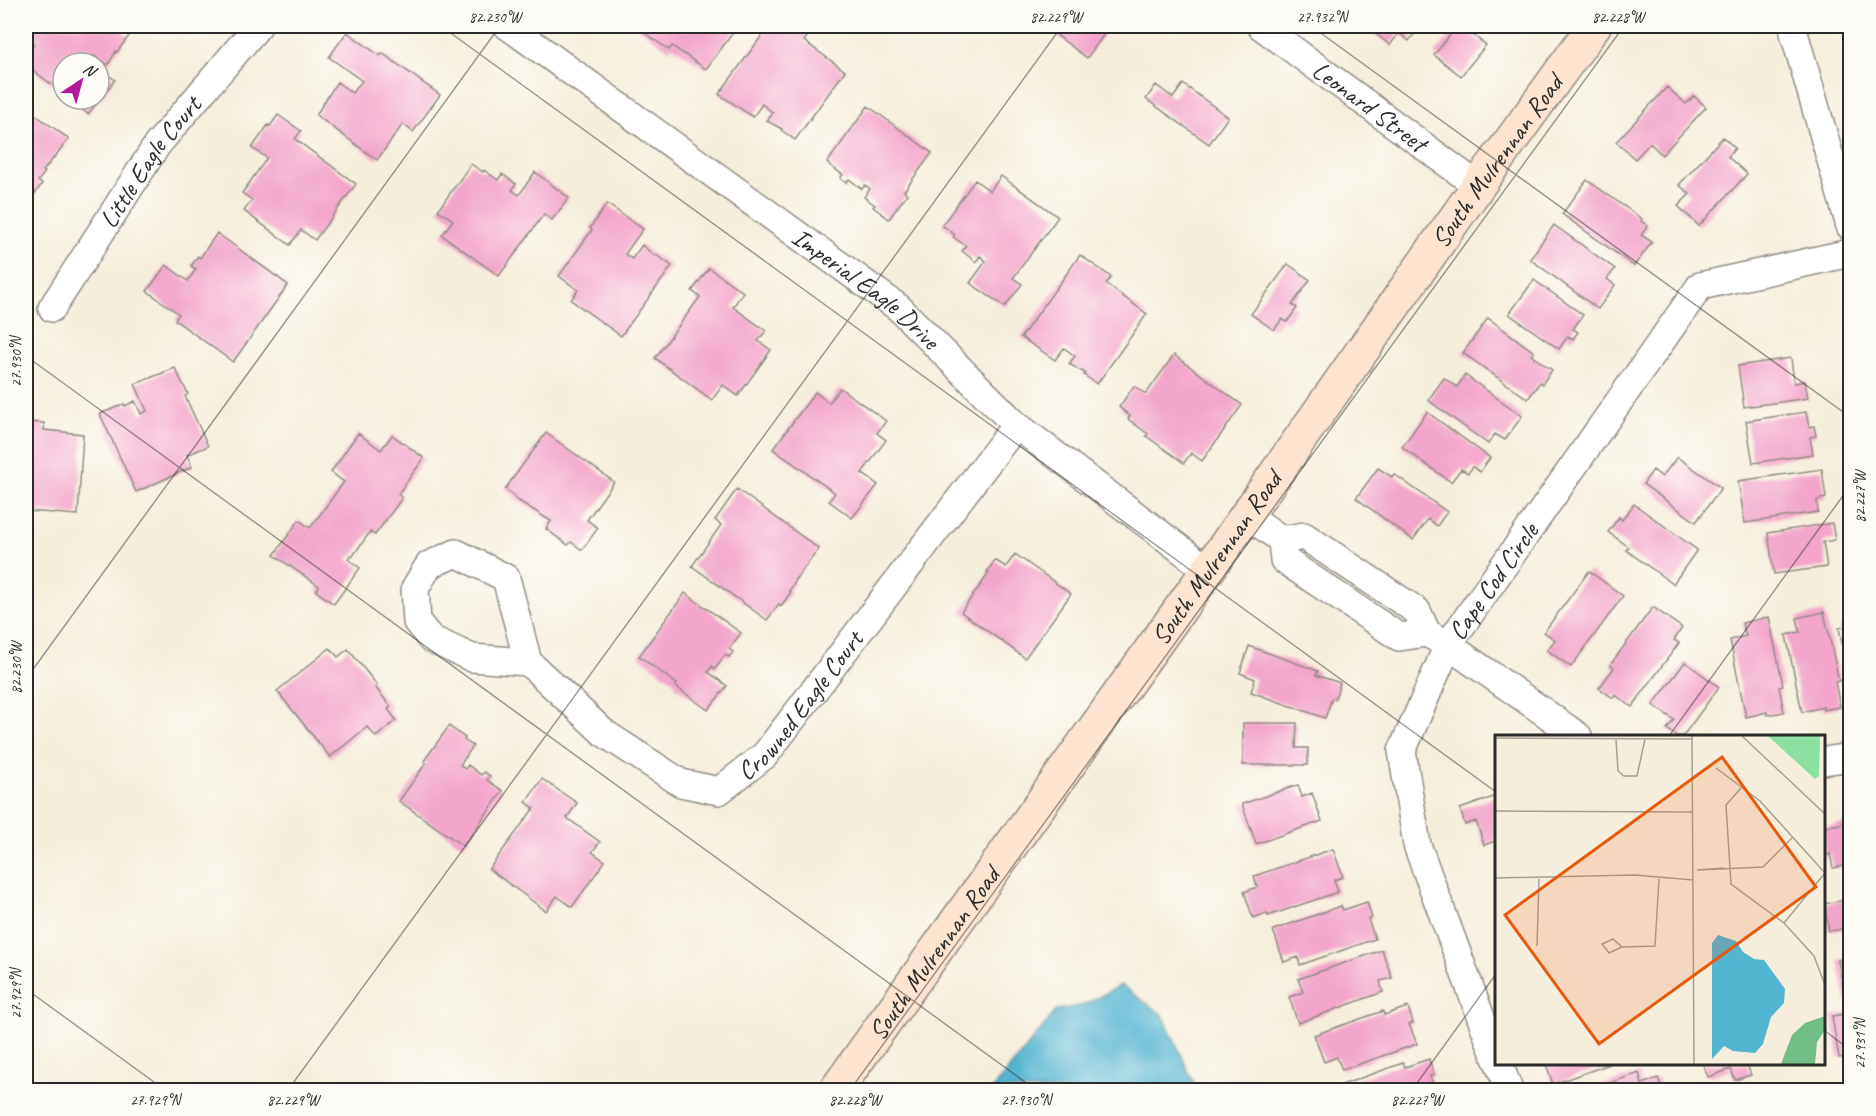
<svg xmlns="http://www.w3.org/2000/svg" width="1876" height="1116" font-family="Caveat,sans-serif">
<style>
.water{fill:#52b5d1;stroke:#3e707e;stroke-width:1.5}
.building{fill:#f3a5cb}
.lines{fill:none;stroke-linecap:round;stroke-linejoin:round}
.street-casing{stroke:#908c84;stroke-width:30}
.secondary-casing{stroke:#908c84;stroke-width:36}
.street{stroke:#fff;stroke-width:27}
.secondary{stroke:#fde4d1;stroke-width:33}
.ticks{fill:none;stroke:#2b2b2b;stroke-width:1.5;stroke-opacity:0.45}
.labels{text-anchor:middle;dominant-baseline:central;stroke-width:4.5;stroke-linejoin:round;paint-order:stroke}
.street-label{font-size:26px;fill:#2b2b2b;stroke:#fdfcf7}
.inset-road{fill:none;stroke:#a5a095;stroke-width:1.5}
.view{fill:#e8590c;fill-opacity:0.15;stroke:#e8590c;stroke-width:3}
.inset-edge{fill:none;stroke:#2b2b2b;stroke-width:3}
.neatline{fill:none;stroke:#2b2b2b;stroke-width:2}
.ticks-label{font-size:15px;text-anchor:middle;fill:#2b2b2b}
</style>
<rect width="100%" height="100%" fill="#fdfcf7"/>
<filter id="ink" filterUnits="userSpaceOnUse"><feTurbulence type="fractalNoise" baseFrequency=".0167" numOctaves="2"/><feDisplacementMap in="SourceGraphic" scale="12" xChannelSelector="R" yChannelSelector="G"/><feConvolveMatrix kernelMatrix="1 2 1 2 8 2 1 2 1" color-interpolation-filters="sRGB"/></filter>
<filter id="wash" filterUnits="userSpaceOnUse"><feTurbulence type="fractalNoise" baseFrequency=".008" numOctaves="4" result="noise"/><feDisplacementMap in="SourceGraphic" scale="24" xChannelSelector="R" yChannelSelector="G"/><feGaussianBlur stdDeviation="1.35" result="paint"/><feColorMatrix in="noise" values="0 0 0 0 0 0 0 0 0 0 0 0 0 0 0 0 0 1.4 0 .05"/><feComposite in="paint" operator="in"/></filter>
<g filter="url(#wash)">
<rect width="100%" height="100%" fill="#f6eedc"/>
<path class="water" d="M1121 985 1163 1015 1197 1090H992L1057 1010 1084 1005Z"/>
<g id="blocks">
<path class="building" d="M32 26H114L129 36 117 52 116 51 108 65 94 56 90 61 92 63H63V93L26 65V56L34 44 26 37V35Z
M635 26H738L706 69 672 46 669 50Z
M769 26H797L809 34 804 41 845 71 795 140 781 130 782 129 767 121 773 113 762 104 753 117 719 94Z
M1055 26H1101L1107 30 1087 58 1051 31Z
M1370 26H1420L1409 41 1399 33 1390 45 1368 28Z
M1457 26H1461L1486 45 1461 76 1434 55Z
M347 32 380 56 382 53 440 95 413 132 403 124 377 160 316 115 337 82 352 93 362 81 329 57Z
M99 68 115 80 88 114 67 99H99Z
M1183 84 1228 117 1209 144 1146 99 1156 85 1173 98Z
M1667 87 1686 104 1694 96 1706 107 1662 155 1650 143 1635 159 1616 142Z
M868 106 932 153 904 191 907 194 889 219 873 207 875 205 864 197 870 189 865 185 862 189 849 179 846 183 840 178 843 175 827 163Z
M26 108 69 139 43 171 45 172 38 181 42 184 33 196 29 194 26 198Z
M278 115 301 131 295 139 356 184 315 240 301 230 290 245 244 211 252 200 242 193 267 158 252 148 268 125 270 126Z
M1723 137 1735 148 1728 157 1747 174 1699 226 1678 206 1690 194 1679 185Z
M471 164 483 172 484 170 498 180 502 174 516 184 512 190 519 195 535 172 569 198 552 220 544 214 499 276 442 235 453 220 438 210Z
M1001 176 1058 217 1013 278 1022 284 1005 307 970 283 986 261 980 256 976 262 962 251 966 246 953 237 955 235 942 225 975 180 990 191Z
M1587 180 1642 219 1641 221 1648 226 1641 235 1652 242 1634 266 1562 214Z
M607 204 643 229 625 254 632 259 642 245 655 256 656 255 672 266 621 336 571 300 578 290 559 276 592 230 590 228Z
M1554 225 1615 269 1607 279 1615 285 1598 309 1530 259Z
M217 233 288 285 233 362 175 320 179 314 147 291 166 265 188 281 196 269 191 266 198 256 200 258Z
M1080 255 1111 277 1106 284 1147 314 1097 384 1084 375 1085 373 1069 364 1075 356 1064 348 1055 360 1021 337Z
M1288 264 1310 280 1292 305 1297 308 1287 322 1282 319 1274 330 1251 314Z
M709 268 743 292 733 307 766 331 758 341 771 350 738 396 723 385 712 400 655 358 700 297 692 291Z
M1534 280 1583 315 1573 329 1578 332 1573 339 1568 336 1559 349 1509 314Z
M1488 318 1534 352 1531 355 1552 370 1542 384 1540 382 1528 399 1463 353Z
M1174 355 1242 405 1202 461 1191 453 1184 463 1146 436 1148 434 1128 419 1130 416 1119 407 1134 386 1146 394Z
M1791 358 1794 383 1805 381 1808 398 1744 407 1738 366Z
M175 368 188 394 185 396 208 446 187 455 192 467 136 492 100 414 124 404 125 406 135 401 141 414 147 411 135 384Z
M1465 375 1522 416 1505 440 1495 434 1488 444 1428 400 1444 378 1457 387Z
M840 388 886 421 877 433 886 440 862 473 878 485 852 518 829 501 835 493 773 449 815 392 829 403Z
M1427 412 1490 458 1480 472 1473 467 1468 473 1461 469 1451 482 1402 447Z
M1806 412 1809 427 1814 426 1816 436 1810 437 1813 454 1753 463 1746 421Z
M26 422 44 423V430L83 434 78 515 28 511 30 484H26Z
M358 433 381 450 392 435 424 458 398 494 402 498 375 535 370 532 352 557 350 555 348 559 360 568 334 604 316 591 319 586 274 555 299 520 310 528 344 482 331 472Z
M546 433 614 482 587 520 598 528 582 550 571 542 568 545 546 529 551 521 514 498 515 496 505 489Z
M1677 457 1721 488 1696 522 1643 484 1653 470 1662 477Z
M1378 468 1392 477 1394 474 1447 512 1437 526 1428 519 1413 540 1356 498Z
M1822 469 1826 498 1817 500 1818 512 1745 523 1738 481Z
M737 489 819 549 794 581 795 582 789 591 791 592 781 606 779 604 767 620 692 566 721 525 715 520Z
M1634 504 1697 550 1673 584 1626 550 1629 547 1608 532 1619 517 1622 520Z
M1832 523 1835 540 1823 542 1827 567 1774 574 1768 533Z
M1015 554 1071 594 1025 658 961 612 989 573 987 572 995 560 1006 567Z
M1589 571 1623 596 1571 667 1547 650 1555 640 1544 632Z
M685 593 741 633 729 649 733 652 729 657 725 655 715 669 712 666 708 672 727 686 708 710 675 686 677 684 639 656Z
M1653 607 1682 628 1674 640 1679 643 1632 707 1615 695 1613 698 1599 688 1614 668 1610 665Z
M1824 612 1839 681 1835 682 1840 707 1823 710V707L1802 712 1786 635 1800 632 1797 618Z
M1769 617 1783 686 1779 687 1784 712 1767 715V712L1746 717 1730 640 1746 636 1742 623Z
M1850 626V678H1849L1839 628Z
M1249 646 1318 671 1316 675 1340 683 1335 699 1332 698 1325 718 1251 692 1255 679 1240 673Z
M330 648 338 657 348 649 377 685 375 687 391 707 388 709 396 720 376 737 367 727 330 757 277 691Z
M1685 662 1719 687 1683 736H1677L1667 729 1674 720 1653 705Z
M1243 723H1297L1296 748H1308V765H1243Z
M449 726 465 738 464 740 473 746 460 765 465 769 468 765 481 775 484 772 490 776 487 780 503 791 463 846 399 801 426 763 424 761Z
M542 779 577 803 567 818 600 842 592 852 605 861 572 907 557 896 546 911 489 869 534 808 526 802Z
M1298 785 1302 797 1312 793 1322 821 1256 844 1242 804Z
M1496 796V841L1484 845 1476 821 1465 825 1460 809Z
M1850 822V865L1833 868 1830 854 1824 856V827Z
M1333 849 1343 877 1334 880 1338 892 1268 916 1267 913 1253 918 1244 892 1257 887 1254 876Z
M1850 899V942H1846L1843 929 1829 931 1824 904Z
M1367 902 1372 918 1368 919 1375 939 1300 965 1298 957 1284 962 1273 930 1341 906 1343 910Z
M1382 950 1392 978 1380 981 1383 992 1298 1023 1289 997 1303 992 1298 979Z
M1850 958V1001H1846L1838 960Z
M1408 1007 1413 1023 1409 1024 1417 1044 1342 1070 1337 1057 1324 1062 1314 1035 1383 1011 1384 1015Z
M1850 1013V1056L1839 1058 1832 1016Z
M1429 1059 1434 1075 1430 1076 1435 1090H1337L1336 1087 1403 1063 1405 1067Z
M1546 1064H1610L1553 1084Z
M1703 1064H1747L1751 1075 1735 1080 1731 1069 1708 1077Z
M1639 1073 1642 1084 1658 1078 1663 1090H1589Z"/>
</g>
</g>
<g filter="url(#ink)">
<use href="#blocks" fill-opacity="0" stroke="#908c84" stroke-width="1.5"/>
<g class="lines">
<g class="street-casing">
<g id="street">
<path id="s1" d="M508 26 899 308 1016 425 1208 570"/>
<path id="s2" d="M1261 26 1478 186"/>
<path d="M1794 33 1850 226"/>
<path id="s3" d="M52 308 157 145 258 26"/>
<path d="M1247 515 1282 540 1304 536 1417 611 1427 633 1448 645 1578 736"/>
<path d="M1282 540 1284 560 1399 637 1427 633"/>
<path id="s4" d="M528 662 472 658 431 639 417 622 415 588 429 565 456 553 506 578 528 662 604 733 681 783 719 791 765 755 1016 425"/>
<path d="M1824 761 1850 757"/>
<path id="s5" d="M1496 1058 1417 845 1402 751 1448 645 1700 286 1850 253"/>
<path d="M1499 1064 1509 1090"/>
</g>
</g>
<g class="secondary-casing">
<g id="secondary">
<path id="s6" d="M836 1090 1208 570 1478 186 1594 26"/>
</g>
</g>
<use href="#street" class="street"/>
<use href="#secondary" class="secondary"/>
</g>
</g>
<path class="ticks" d="M441 26 1496 792M1311 26 1850 417M26 356 1036 1090M26 679 500 26M1669 736 1850 486M26 989 165 1090M1824 1030 1850 1050M288 1090 1062 26M850 1090 1624 26M1412 1090 1496 974"/>
<g class="labels">
<g class="street-label">
<text stroke="none"><textPath href="#s2" startOffset="135">Leonard Street</textPath></text>
<text stroke="none"><textPath href="#s6" startOffset="1140">South Mulrennan Road</textPath></text>
<text stroke="none"><textPath href="#s3" startOffset="176">Little Eagle Court</textPath></text>
<text stroke="none"><textPath href="#s1" startOffset="444">Imperial Eagle Drive</textPath></text>
<text stroke="none"><textPath href="#s6" startOffset="654">South Mulrennan Road</textPath></text>
<text stroke="none"><textPath href="#s5" startOffset="516">Cape Cod Circle</textPath></text>
<text stroke="none"><textPath href="#s4" startOffset="710">Crowned Eagle Court</textPath></text>
<text stroke="none"><textPath href="#s6" startOffset="168">South Mulrennan Road</textPath></text>
</g>
</g>
<g transform="translate(1495 735)">
<rect width="330" height="330" fill="#f6eedc"/>
<path d="M273 1H325L324 41 320 44Z" fill="#8ce0a2"/>
<path d="M330 281V295L322 307 320 329H286L297 300 310 288Z" fill="#71be88"/>
<path d="M223 200 241 206 248 217 259 224 269 225 290 254 289 268 276 282 268 309 260 318 238 316 229 311 217 324V208Z" fill="#52b5d1"/>
<path class="inset-road" d="M197 1 199 329M247 1 330 79M0 3 197 4M121 4 123 36 129 41H142L150 4M221 33 265 66 330 138 289 188M246 53 231 70 236 149 289 188 319 221 330 250M0 76 197 77M202 135 229 133M204 135 268 132 297 103M0 143 140 140 198 145M42 211 44 144M127 212 114 218 107 209 118 204 127 212 160 211 164 144"/>
<path class="view" d="M227 22 321 152 104 309 10 180Z"/>
<rect width="330" height="330" class="inset-edge"/>
</g>
<rect width="1876" height="1116" fill="none" stroke="#fdfcf7" stroke-width="66"/>
<g transform="translate(81 81) rotate(36)"><circle r="28" fill="#fdfcf7" stroke="#a9a8a5" stroke-width="1.5"/>
<path d="M0-4.5L10 22L0 15L-10 22Z" fill="#b5179e"/>
<text y="-9" font-size="16" font-weight="bold" text-anchor="middle" fill="#2b2b2b">N</text>
</g>
<rect x="33" y="33" width="1810" height="1050" class="neatline"/>
<g class="ticks-label">
<text x="495" y="22">82.230°W</text>
<text x="1056" y="22">82.229°W</text>
<text x="1322" y="22">27.932°N</text>
<text x="1618" y="22">82.228°W</text>
<text transform="translate(16 362) rotate(-90)" y="5">27.930°N</text>
<text transform="translate(1860 497) rotate(-90)" y="5">82.227°W</text>
<text transform="translate(16 668) rotate(-90)" y="5">82.230°W</text>
<text transform="translate(16 994) rotate(-90)" y="5">27.929°N</text>
<text transform="translate(1860 1044) rotate(-90)" y="5">27.931°N</text>
<text x="155" y="1105">27.929°N</text>
<text x="293" y="1105">82.229°W</text>
<text x="855" y="1105">82.228°W</text>
<text x="1026" y="1105">27.930°N</text>
<text x="1417" y="1105">82.227°W</text>
</g>
</svg>
